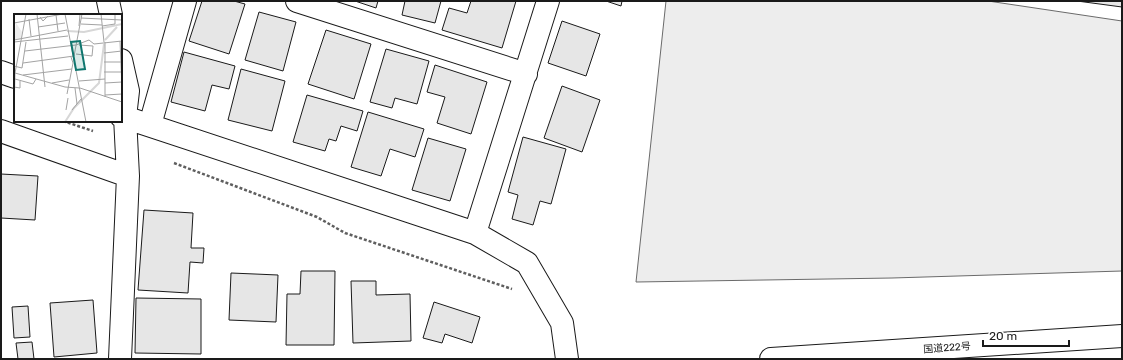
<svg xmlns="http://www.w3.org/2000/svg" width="1123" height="360" font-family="Rubik,'Noto Sans JP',sans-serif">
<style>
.built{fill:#ededed;stroke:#6a6a6a}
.building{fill:#e6e6e6;stroke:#1a1a1a}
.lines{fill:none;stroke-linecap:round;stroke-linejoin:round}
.minor-casing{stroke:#1a1a1a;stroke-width:24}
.trunk-casing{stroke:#1a1a1a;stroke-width:24}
.path{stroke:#5f5f5f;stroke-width:2.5;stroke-dasharray:3 2;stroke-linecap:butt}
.minor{stroke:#fff;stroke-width:22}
.trunk{stroke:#fff;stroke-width:22}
.labels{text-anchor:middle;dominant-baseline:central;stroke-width:3;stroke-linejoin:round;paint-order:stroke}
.street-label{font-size:10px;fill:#1a1a1a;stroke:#fff}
.inset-river{fill:none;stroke:#d7d7d7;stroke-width:2}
.inset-road{fill:none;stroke:#a3a3a3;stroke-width:1}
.view{fill:#0f766e;fill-opacity:0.15;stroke:#0f766e;stroke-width:2}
.inset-edge{fill:none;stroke:#1a1a1a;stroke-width:2}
</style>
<rect width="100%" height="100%" fill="#fff"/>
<path class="built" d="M666 1H988L1122 21V271L892 278 636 282Z"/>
<path class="building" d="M202 1H234L245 4 229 54 189 41Z
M355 1H378L376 8Z
M405 1H441L435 23 402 15Z
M471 1H516L502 48 442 30 449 8 467 13Z
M606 1H622L621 6Z
M1077 1H1122V7Z
M259 12 296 22 283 71 245 60Z
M562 21 600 34 586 76 548 63Z
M326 30 371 44 354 99 308 84Z
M386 49 429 61 417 104 395 98 392 108 370 102Z
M184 52 235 66 229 89 212 85 205 111 171 102Z
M435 65 487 82 471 134 437 123 445 97 427 92Z
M241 69 285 81 272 131 228 120Z
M562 86 600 100 582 152 544 138Z
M307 95 363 111 357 131 341 126 336 141 329 139 325 151 293 142Z
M368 112 424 129 415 157 390 149 381 176 351 167Z
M523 137 566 149 551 204 540 201 533 225 512 219 518 195 508 192Z
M428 138 466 149 450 201 412 190Z
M1 174 38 176 35 220 1 218Z
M144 210 193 213 191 248H204L203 263 190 262 188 293 138 290Z
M301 271H335L334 345H286L287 294H300Z
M231 273 278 275 276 322 229 320Z
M351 281H376V295L410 294 411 341 353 343Z
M136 298 201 299V354L135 353Z
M93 300 97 353 54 357 50 303Z
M434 302 480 317 472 343 445 334 442 343 423 338Z
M28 306 30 337 14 338 12 307Z
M32 342 34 359H18L16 343Z"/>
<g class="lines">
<g class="minor-casing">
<path id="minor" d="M108 1 111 15
M297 1 526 74
M1 72 15 77
M121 116 475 233 527 263 562 323 567 359
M150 125 185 1
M1 131 128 176
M475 233 548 1
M120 359 128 176 125 117 128 91 121 60"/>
</g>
<g class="trunk-casing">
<path id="trunk" d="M771 359 1122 336"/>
</g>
<path class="path" d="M63 121 93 131
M174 163 317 217 345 233 512 289"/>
<use href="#minor" class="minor"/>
<use href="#trunk" class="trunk"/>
</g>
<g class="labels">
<g class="street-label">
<text transform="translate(947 348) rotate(-4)">国道222号</text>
</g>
</g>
<g transform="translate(14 14)">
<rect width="108" height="108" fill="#fff"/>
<path d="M2 9 8 18 7 25 0 26Z" fill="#ededed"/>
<path class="inset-river" d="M53 17 70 18 108 10M91 26 103 13M51 108 60 94 85 69 90 30"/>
<path class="inset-road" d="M23 0 31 73M51 0 72 108M87 0 90 28M42 1 44 17M26 3 29 7 34 2M67 4 108 6M15 5 17 22M0 9 49 0M67 10 88 11M65 12 66 0M88 12 101 10V0M24 13 51 9M0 26 53 16M106 27 108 74M0 28 54 22M91 28V83M11 37 62 31 75 26 80 30 108 27M90 39 108 37M62 40 78 42 79 32 65 31M90 48H107M9 49 60 42 68 0M0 52 8 54 12 28M90 58H107M1 59 51 73 65 74M9 61 58 55M1 65 19 70 22 65M65 67 91 65M38 69 55 66M91 69 108 68M0 73 6 74V67M61 74 63 90M66 74 108 88M53 80 59 49 57 43M91 81 108 80M52 96 54 84M58 96 67 85M0 98 1 59 12 0"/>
<path class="view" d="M66 27 71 55 62 56 57 28Z"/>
<rect width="108" height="108" class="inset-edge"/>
</g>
<rect width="1123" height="360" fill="none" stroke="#1a1a1a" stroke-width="4"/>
<path d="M983 340v6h86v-6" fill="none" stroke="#1a1a1a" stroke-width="2"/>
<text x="989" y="340" font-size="12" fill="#1a1a1a" stroke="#ffffff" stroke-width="3" paint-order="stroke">20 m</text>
</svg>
